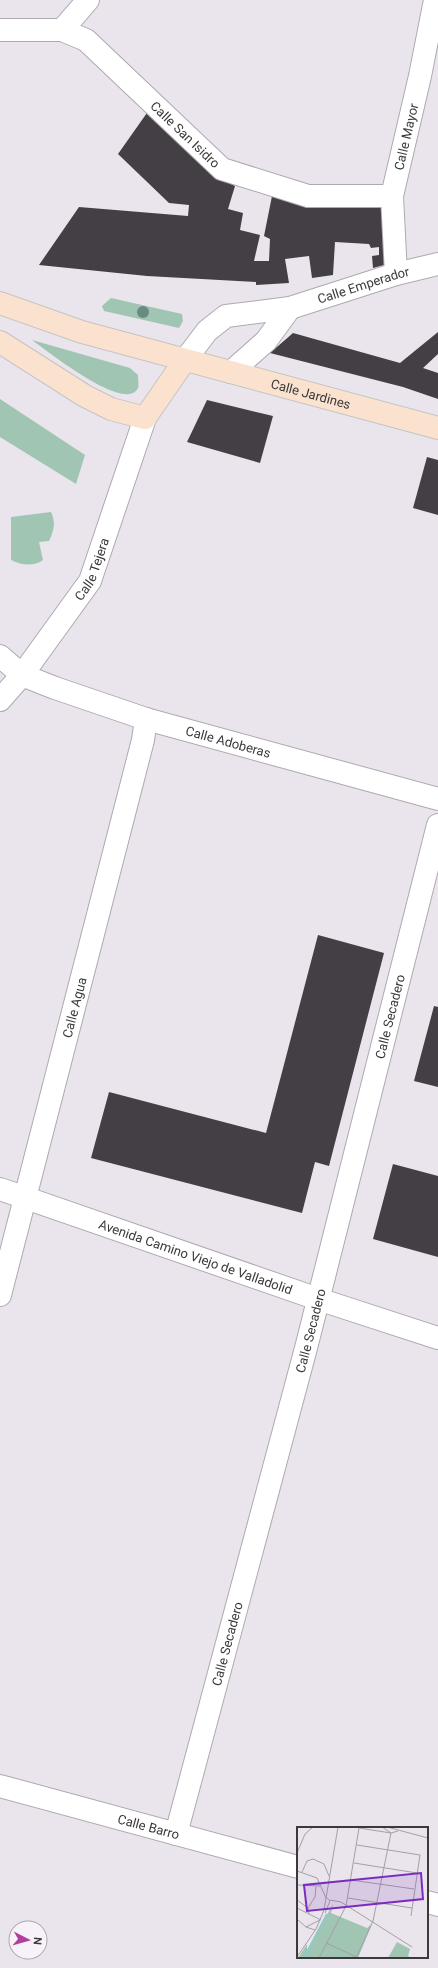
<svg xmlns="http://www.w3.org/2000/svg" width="438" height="1968" font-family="Roboto,sans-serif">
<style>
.green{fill:#a0c5b2}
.building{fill:#433f45}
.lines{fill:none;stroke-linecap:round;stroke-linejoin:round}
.minor-casing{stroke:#aea9b0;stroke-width:24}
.major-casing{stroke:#c4c4c4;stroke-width:24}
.minor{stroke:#fff;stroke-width:22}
.major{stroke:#fbe2cf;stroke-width:22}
.tree{fill:#698b82}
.labels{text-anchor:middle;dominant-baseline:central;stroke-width:4;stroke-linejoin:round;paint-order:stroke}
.street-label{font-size:13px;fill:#3b393c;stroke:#f7f2f9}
.inset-river{fill:none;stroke:#8fc9ce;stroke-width:2}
.inset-road{fill:none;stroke:#a4a0a6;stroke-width:1}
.view{fill:#7b2cbf;fill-opacity:0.15;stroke:#7b2cbf;stroke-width:2}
.inset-edge{fill:none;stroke:#3b393c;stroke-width:2}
</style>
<rect width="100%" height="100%" fill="#eae5ec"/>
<path class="green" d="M111 298 182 314 183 321 179 328 104 311 102 306Z
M32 340 130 368 138 375C138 379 139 385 138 388 126 414 46 350 32 340Z
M0 399 85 455 76 484 0 437Z
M51 512C56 523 54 530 49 541L39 542 43 560C34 567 20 565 11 560V517Z"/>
<path class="building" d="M149 110 213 175 235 186 228 209 243 213 240 230 260 235 254 261H269L270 239 264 236 272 196 384 206V265L373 268 372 256 379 255V247L371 248 369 244 335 242 333 275 312 278 309 256 285 259 289 283 256 285V282L147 276 39 265 79 207 188 216 189 205 169 203 118 154Z
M438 332V354L423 368 438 373V399L403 387 270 353 293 333 400 363Z
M207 400 273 416 260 463 187 442Z
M427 457 438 460V515L413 508Z
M318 935 384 953 329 1166 315 1162 302 1213 91 1158 109 1092 266 1133Z
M434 1006 438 1007V1087L414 1081Z
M393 1164 438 1176V1257L373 1239Z"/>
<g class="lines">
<g class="minor-casing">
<g id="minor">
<path id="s1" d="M0 30H62L86 40 222 169 308 196H392"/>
<path d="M62 30 88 0"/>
<path id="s2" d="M396 274 392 196 420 76 435 0"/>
<path id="s3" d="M185 360 207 331 226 316 290 308 396 274 438 264"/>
<path d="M231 372 266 341 290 308"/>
<path id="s4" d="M0 656 22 675 55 688 146 719 438 799"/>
<path id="s5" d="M0 700 22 675 90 581 145 418"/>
<path id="s6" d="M0 1189 318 1299 438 1338"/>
<path id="s7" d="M0 1295 143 740 146 719"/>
<path id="s8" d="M0 1786 298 1867"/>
<path id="s9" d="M176 1834 306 1348 438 825"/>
<path d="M427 1902 438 1905"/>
</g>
</g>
<g class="major-casing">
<g id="major">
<path id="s10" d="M0 303 82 332 438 428"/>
<path d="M0 342 85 396 111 409 145 418 185 360"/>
</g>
</g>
<use href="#minor" class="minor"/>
<use href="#major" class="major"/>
</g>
<circle class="tree" cx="143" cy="312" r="6"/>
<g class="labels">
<g class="street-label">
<text stroke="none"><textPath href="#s1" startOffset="225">Calle San Isidro</textPath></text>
<text stroke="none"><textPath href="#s2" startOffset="139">Calle Mayor</textPath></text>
<text stroke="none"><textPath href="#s3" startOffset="202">Calle Emperador</textPath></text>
<text stroke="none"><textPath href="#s10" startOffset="324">Calle Jardines</textPath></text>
<text stroke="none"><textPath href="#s5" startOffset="161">Calle Tejera</textPath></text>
<text stroke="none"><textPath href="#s4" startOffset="246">Calle Adoberas</textPath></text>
<text stroke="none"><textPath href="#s7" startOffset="297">Calle Agua</textPath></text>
<text stroke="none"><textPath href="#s9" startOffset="845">Calle Secadero</textPath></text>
<text stroke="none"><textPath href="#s6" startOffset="207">Avenida Camino Viejo de Valladolid</textPath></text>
<text stroke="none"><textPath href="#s9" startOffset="521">Calle Secadero</textPath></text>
<text stroke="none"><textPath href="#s9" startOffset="197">Calle Secadero</textPath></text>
<text stroke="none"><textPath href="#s8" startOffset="154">Calle Barro</textPath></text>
</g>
</g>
<g transform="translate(297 1827)">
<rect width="131" height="131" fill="#eae5ec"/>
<path d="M36 77 34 86 70 101 75 97 61 131H1L10 117V123ZM100 115 113 122 111 129 115 131H91Z" fill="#a0c5b2"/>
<path class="inset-river" d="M7 131 30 87"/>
<path class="inset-road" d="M85 0 94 6 101 4M90 0 131 11M60 18 123 28 114 89M0 26 8 7 16 0M57 36 120 46M0 44 20 51 29 71M5 45 10 34 16 32 27 37 32 49M54 53 117 62M0 58 23 59M51 71 115 81M0 73 11 81M33 73 44 75 115 120M0 81 24 93M28 86 33 74 30 71M12 87 11 81 18 70 19 60M0 92 9 100 18 103M9 100 23 93M29 116 62 131M0 130 19 102 27 83 41 0M22 131 49 79 62 1 94 6 76 94 59 131"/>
<path class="view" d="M124 46 126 72 10 84 7 58Z"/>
<rect width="131" height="131" class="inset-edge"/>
</g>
<g transform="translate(28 1940) rotate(96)"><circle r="19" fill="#f7f2f9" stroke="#aca8ad"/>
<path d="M0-3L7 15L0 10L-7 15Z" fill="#b0409d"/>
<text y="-6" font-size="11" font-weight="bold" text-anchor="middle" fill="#3b393c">N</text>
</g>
</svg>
